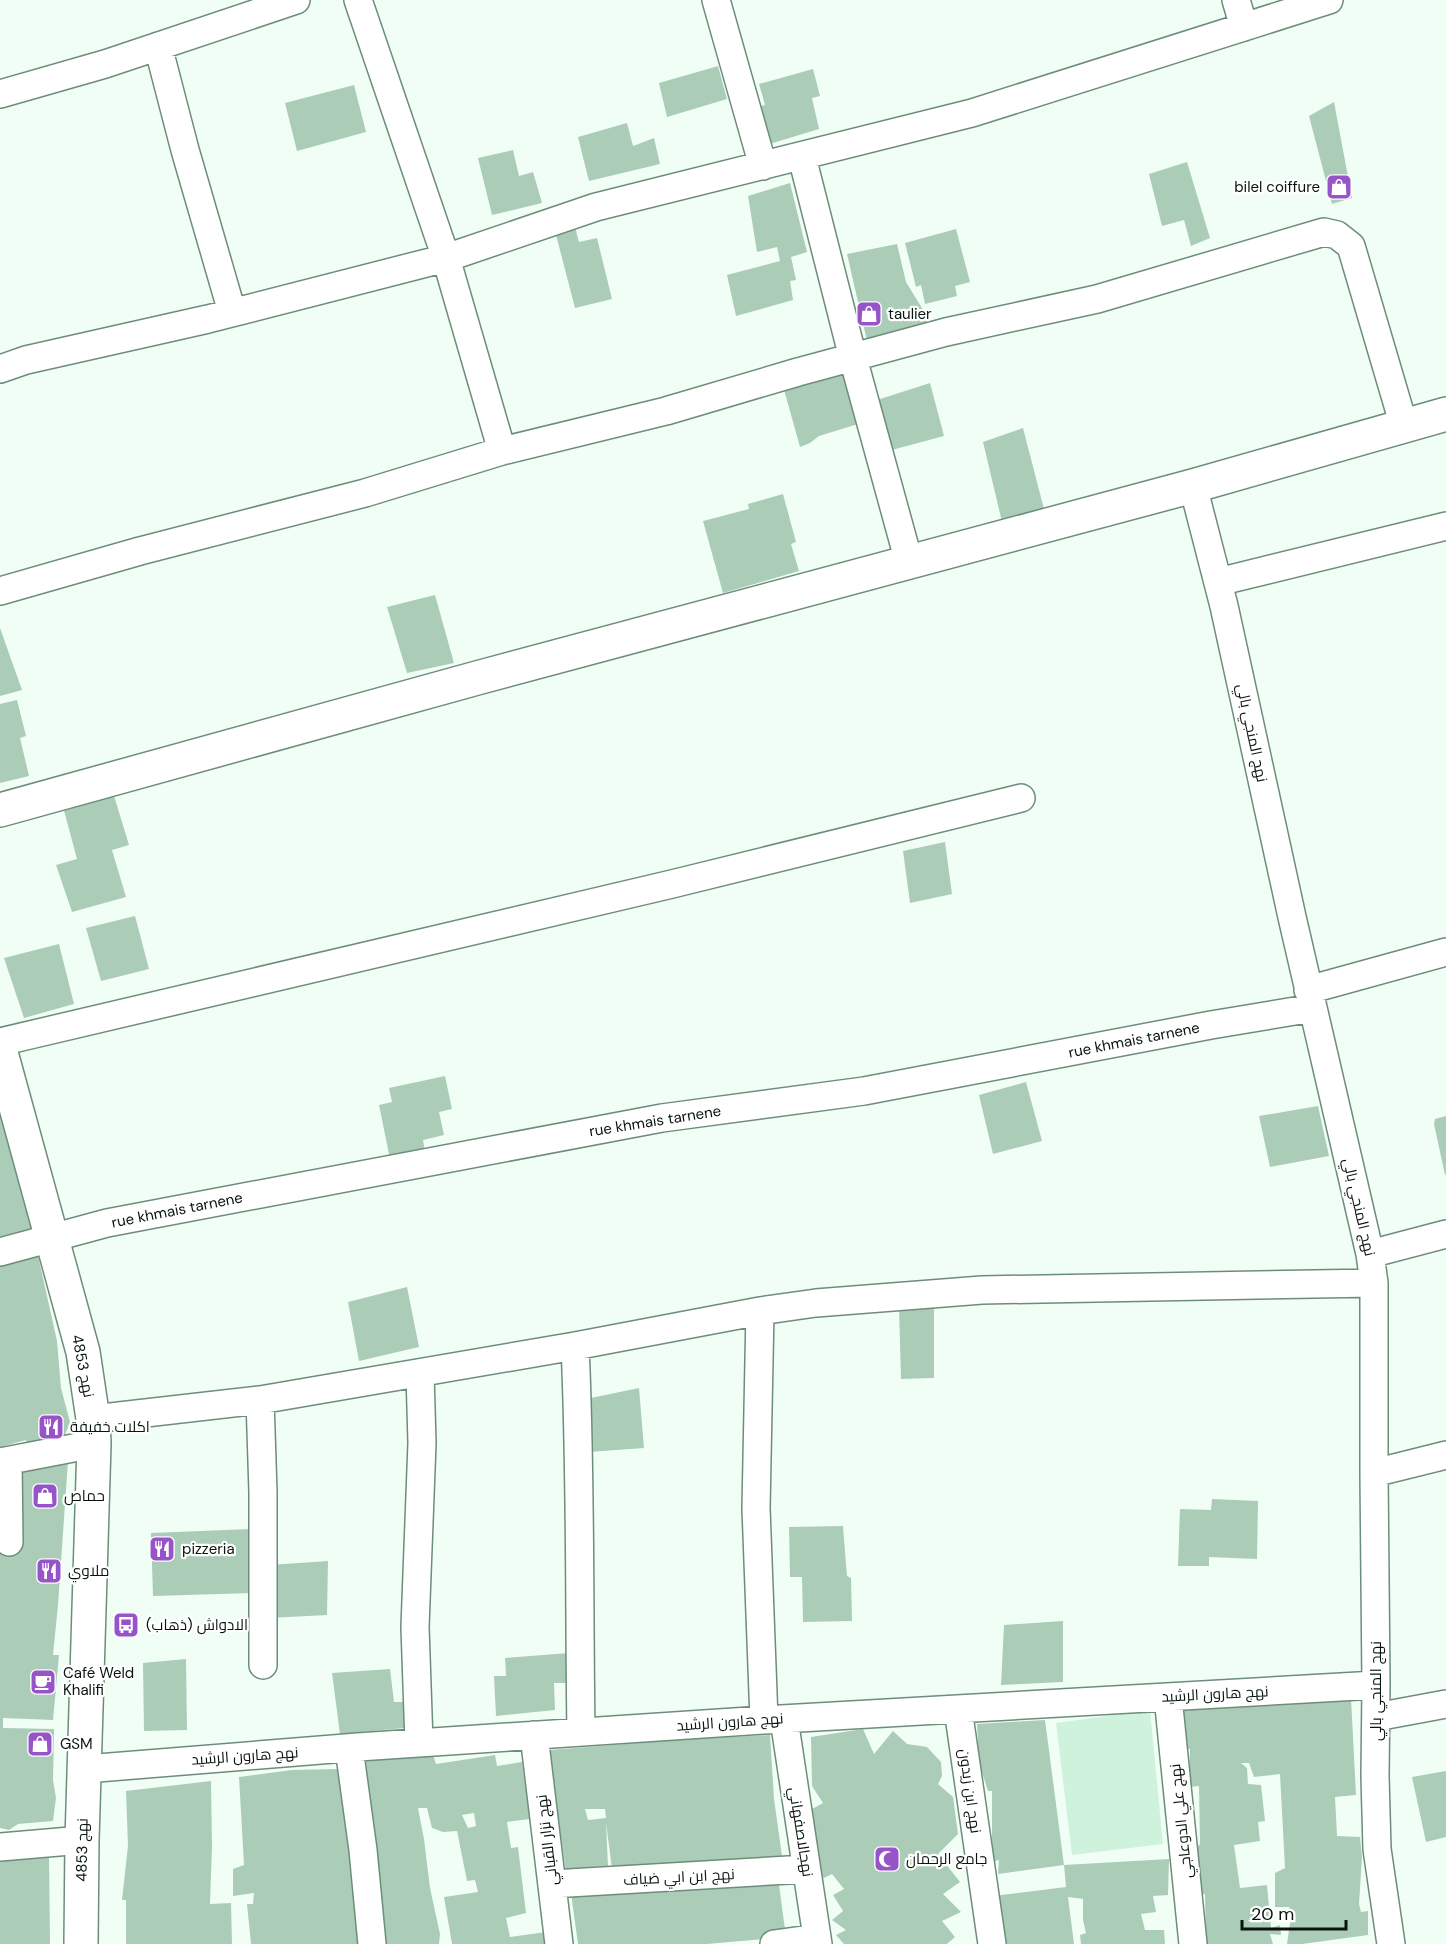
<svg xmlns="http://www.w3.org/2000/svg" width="1446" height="1944" font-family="'DM Sans',Cairo,sans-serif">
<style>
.green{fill:#cff2dc}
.building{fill:#abcdb8;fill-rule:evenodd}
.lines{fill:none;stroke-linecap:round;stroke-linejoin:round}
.minor-casing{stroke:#6d8d7a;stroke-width:30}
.tertiary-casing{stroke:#6d8d7a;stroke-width:36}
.minor{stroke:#fff;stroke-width:27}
.tertiary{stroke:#fff;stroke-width:33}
.labels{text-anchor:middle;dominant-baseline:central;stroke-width:4.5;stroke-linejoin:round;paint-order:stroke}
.poi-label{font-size:15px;fill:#08140d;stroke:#fff;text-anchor:start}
.street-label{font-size:15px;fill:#08140d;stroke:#fff}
</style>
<rect width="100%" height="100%" fill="#f0fef5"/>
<path class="green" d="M1150 1710 1163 1844 1072 1855 1056 1723Z"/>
<path class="building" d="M718 66 727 99 667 117 659 83Z
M813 69 820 96 812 98 819 129 763 146 753 108 765 105 759 84Z
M354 85 366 132 297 151 285 103Z
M1334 102 1352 198 1332 204 1309 116Z
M627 123 633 146 654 138 660 164 589 181 578 137Z
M513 150 519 176 533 172 542 203 492 215 478 158Z
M1187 162 1210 238 1191 246 1184 220 1162 226 1149 174Z
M790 183 807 252 791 257 796 280 790 281 793 300 736 316 727 275 780 261 777 247 757 252 748 196Z
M574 223 579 242 597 238 612 299 575 308 554 227Z
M956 229 970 282 955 286 957 296 925 304 921 285 916 287 905 243Z
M897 244 906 282 930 321 867 341 847 254Z
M842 367 858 424 819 436 810 443 800 447 783 386Z
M930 383 944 436 888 451 874 401Z
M1023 428 1045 513 1003 526 983 442Z
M783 494 796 542 791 544 799 571 723 593 703 521 749 509 748 504Z
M435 595 454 663 407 673 387 607Z
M0 628 22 690 0 696Z
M17 700 26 736 20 738 29 776 0 783V704Z
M112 789 129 845 112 850 126 897 72 912 56 865 77 859 62 803Z
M945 842 952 894 910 903 903 851Z
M135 916 149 969 101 981 86 928Z
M59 944 74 1004 24 1018 4 958Z
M445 1076 452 1109 439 1112 444 1135 423 1140 425 1151 390 1159 379 1105 392 1102 389 1088Z
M1026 1082 1042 1141 993 1154 979 1095Z
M1318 1106 1329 1156 1270 1167 1259 1116Z
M0 1115 32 1231 0 1241Z
M1446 1116V1174L1445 1175 1434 1124 1435 1119Z
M37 1251 57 1341 61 1388 70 1422 63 1440 27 1446 26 1440 0 1447V1259Z
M407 1287 419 1347 359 1361 348 1302Z
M899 1307H934V1378L901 1379Z
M639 1388 644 1448 589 1452 586 1399Z
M68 1461 58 1605 53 1655H59L53 1720 3 1718V1728L54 1729 53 1780 56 1798 53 1821 18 1824 9 1830 0 1828V1475Z
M1212 1499 1258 1501 1257 1559 1209 1557V1566H1178L1180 1509 1211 1510Z
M843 1526 847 1576 851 1578 852 1621 803 1622 802 1577H790L789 1527Z
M250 1529 252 1593 153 1596 151 1533Z
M328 1561 327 1615 269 1618V1565Z
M1063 1621V1682L1001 1685 1004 1625Z
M569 1653 570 1683H554L555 1710 496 1716 494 1676H506L505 1658Z
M186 1659 187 1730 144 1731 143 1663Z
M390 1669 394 1702H405V1728L340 1734 332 1673Z
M1351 1698 1356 1795 1335 1797 1337 1836 1360 1837 1362 1857 1359 1904 1361 1912 1368 1911V1935L1302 1944H1287L1291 1916 1289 1907H1275V1873L1285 1868 1280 1774 1254 1777 1249 1763H1241L1247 1768 1248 1784 1261 1785 1265 1821 1258 1822 1260 1841 1234 1845 1240 1888 1267 1885 1271 1928 1280 1925 1281 1935 1270 1934 1273 1944H1206L1205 1894 1196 1896 1192 1854 1200 1844 1199 1786 1189 1787 1190 1749 1182 1748 1181 1709Z
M1045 1720 1064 1865 998 1874 999 1860 992 1862V1791H988L979 1763 977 1724Z
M863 1729 874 1754 893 1731 907 1744 927 1747 941 1762 942 1776 938 1784 953 1797 958 1834 938 1854 960 1882 943 1894 961 1912 942 1921 955 1937 947 1944H844L836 1935 846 1930 832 1920 843 1911 833 1895 844 1889 832 1874 824 1878 814 1869 812 1809 823 1803 812 1786 811 1737Z
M770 1735 774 1799 783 1863 613 1876 606 1823 608 1866 589 1867 566 1872 549 1750 687 1739ZM585 1809H605L606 1818 588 1820Z
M432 1751 436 1764 495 1755 497 1766 522 1762 530 1819 507 1822 511 1848 518 1847 526 1913 506 1918 510 1937 546 1932 548 1944H452L444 1897 478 1892 475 1880 467 1881 457 1831 443 1832 432 1828 427 1808H418L424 1839 430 1888 440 1934 439 1944H384L359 1759ZM474 1813 476 1826 468 1828 462 1815Z
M337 1769 352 1841 362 1944H251L247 1904H253L254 1893 233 1896V1869L244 1865 239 1777 292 1770Z
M1446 1771V1837L1426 1842 1412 1777Z
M211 1781 212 1846 210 1904 231 1903 232 1944H126V1900H122L128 1846 126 1791Z
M49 1854 50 1944H0V1862Z
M1169 1859 1168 1895 1153 1896 1156 1912 1141 1914 1145 1930H1164L1165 1944H1081L1080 1935 1086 1933 1083 1920V1899L1068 1897 1074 1944H1002L993 1896 1066 1887 1064 1865Z
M778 1877 786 1937 707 1944H578L571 1893Z"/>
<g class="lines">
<g class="minor-casing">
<path id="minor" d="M358 0 446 258 502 451
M716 0 763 166
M1236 0 1244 27
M158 46 185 150 232 312
M0 94 105 64 296 0
M802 157 853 358 909 562
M0 369 26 360 208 319 446 258 596 207 972 113 1329 0
M1193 486 1224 606 1292 917 1370 1254 1374 1283V1473L1376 1685 1375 1776 1377 1849 1391 1944
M1218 582 1446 526
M0 591 140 551 365 493 502 451 666 411 798 372 946 332 1097 299 1324 232 1337 235 1351 246 1404 426
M1308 990 1446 952
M0 1042 672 884 1021 798
M0 1252 107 1223 662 1118 864 1091 1211 1025 1313 1008
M1370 1254 1446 1234
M760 1311 756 1508 764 1720
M575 1346C581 1475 579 1604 581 1732
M260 1400 263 1492V1665
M93 1419 260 1400 575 1346 760 1311 816 1303 982 1290 1374 1283
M8 1461 9 1542
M0 1462 94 1444
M1374 1473 1446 1455
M1168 1697 1193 1944
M958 1709 992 1944
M1376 1717 1446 1704
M784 1719 818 1944
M534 1735 559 1944
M419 1743 415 1627 422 1443 420 1373
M349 1748 363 1850 372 1944
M85 1769 358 1747 764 1720 1376 1685
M0 1847 82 1840
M552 1884 806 1869
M774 1944 817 1938"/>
</g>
<g class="tertiary-casing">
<path id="tertiary" d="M0 810 477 678 1193 486 1446 414
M0 1049 83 1352 93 1419 94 1444 82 1840 81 1944"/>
</g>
<use href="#minor" class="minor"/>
<use href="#tertiary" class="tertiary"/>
</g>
<defs>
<g id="shop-square" transform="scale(1.35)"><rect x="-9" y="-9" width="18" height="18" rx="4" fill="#9754c9" stroke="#fff"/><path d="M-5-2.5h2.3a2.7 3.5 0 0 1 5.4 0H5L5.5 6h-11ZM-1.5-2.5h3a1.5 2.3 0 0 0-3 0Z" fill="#fff"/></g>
<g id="restaurant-square" transform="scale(1.35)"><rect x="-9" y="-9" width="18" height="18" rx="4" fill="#9754c9" stroke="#fff"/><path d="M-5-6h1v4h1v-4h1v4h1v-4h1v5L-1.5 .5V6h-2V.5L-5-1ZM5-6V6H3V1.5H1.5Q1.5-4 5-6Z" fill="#fff"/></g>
<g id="bus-square" transform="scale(1.35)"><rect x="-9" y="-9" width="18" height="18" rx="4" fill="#9754c9" stroke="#fff"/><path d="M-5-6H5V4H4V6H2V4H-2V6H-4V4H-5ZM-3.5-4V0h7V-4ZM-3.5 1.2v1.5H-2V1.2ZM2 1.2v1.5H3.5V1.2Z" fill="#fff"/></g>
<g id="cafe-square" transform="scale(1.35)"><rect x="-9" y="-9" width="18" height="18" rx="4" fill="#9754c9" stroke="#fff"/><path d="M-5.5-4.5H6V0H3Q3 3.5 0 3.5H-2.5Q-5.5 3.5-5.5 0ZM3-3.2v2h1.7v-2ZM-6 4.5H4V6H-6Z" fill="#fff"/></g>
<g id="mosque-square" transform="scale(1.35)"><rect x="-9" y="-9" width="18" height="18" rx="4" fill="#9754c9" stroke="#fff"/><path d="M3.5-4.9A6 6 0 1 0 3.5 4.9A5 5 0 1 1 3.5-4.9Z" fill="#fff"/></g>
</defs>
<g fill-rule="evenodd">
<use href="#shop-square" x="1339" y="187"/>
<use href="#shop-square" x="869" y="314"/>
<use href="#restaurant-square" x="51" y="1427"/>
<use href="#shop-square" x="45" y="1496"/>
<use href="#restaurant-square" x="162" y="1549"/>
<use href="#restaurant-square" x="49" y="1571"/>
<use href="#bus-square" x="126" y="1625"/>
<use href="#cafe-square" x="43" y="1682"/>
<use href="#shop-square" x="40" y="1744"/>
<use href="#mosque-square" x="887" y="1859"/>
</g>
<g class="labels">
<g class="poi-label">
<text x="1320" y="187" text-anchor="end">bilel coiffure</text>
<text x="888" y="314">taulier</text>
<text x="70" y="1427">اكلات خفيفة</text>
<text x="64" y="1496">حماص</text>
<text x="182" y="1549">pizzeria</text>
<text x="68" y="1571">ملاوي</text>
<text x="146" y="1625">الادواش (ذهاب)</text>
<text x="63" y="1673">Café Weld<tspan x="63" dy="17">Khalifi</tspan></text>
<text x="60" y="1744">GSM</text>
<text x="906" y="1859">جامع الرحمان</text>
</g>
<g class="street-label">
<text transform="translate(1252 733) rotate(78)">نهج المنجي بالي</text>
<text transform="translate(1134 1040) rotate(-11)">rue khmais tarnene</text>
<text transform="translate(655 1121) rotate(-9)">rue khmais tarnene</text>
<text transform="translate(1359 1207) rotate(77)">نهج المنجي بالي</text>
<text transform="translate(177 1210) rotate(-11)">rue khmais tarnene</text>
<text transform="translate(83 1366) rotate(79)">نهج 4853</text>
<text transform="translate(1376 1691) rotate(-90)">نهج المنجي بالي</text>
<text transform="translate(1215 1694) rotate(-3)">نهج هارون الرشيد</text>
<text transform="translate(730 1722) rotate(-4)">نهج هارون الرشيد</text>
<text transform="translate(245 1756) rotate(-4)">نهج هارون الرشيد</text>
<text transform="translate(970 1791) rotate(82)">نهج ابن زيدون</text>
<text transform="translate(1181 1821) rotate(-96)">نهج علي الدوعاجي</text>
<text transform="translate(801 1832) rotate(81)">نهجالاصفهاني</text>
<text transform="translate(547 1840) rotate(-97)">نهج نزار القباني</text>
<text transform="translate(82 1850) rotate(-89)">نهج 4853</text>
<text transform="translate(679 1877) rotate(-3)">نهج ابن ابي ضياف</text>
</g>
</g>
<path d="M1242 1920v9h104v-9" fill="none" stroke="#08140d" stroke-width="3"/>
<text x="1251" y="1920" font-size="18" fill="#08140d" stroke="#ffffff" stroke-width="4.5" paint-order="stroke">20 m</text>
</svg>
